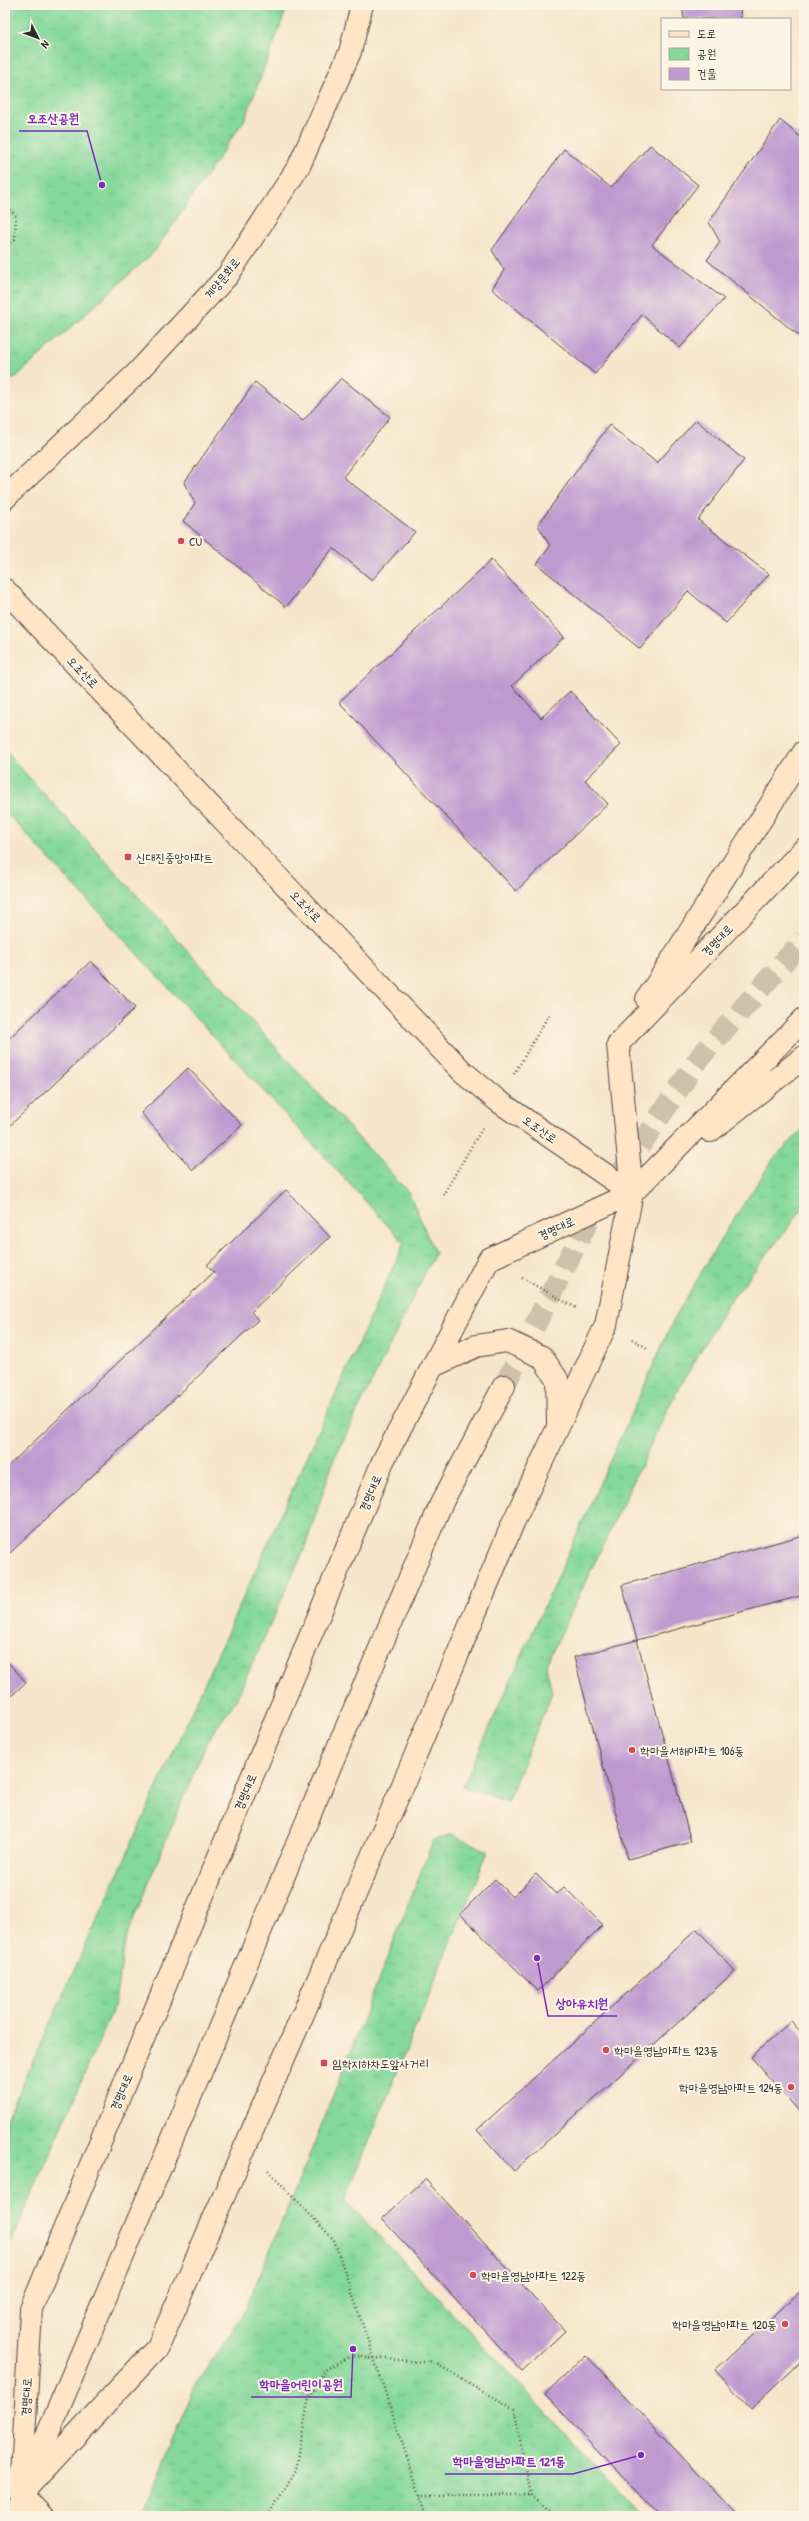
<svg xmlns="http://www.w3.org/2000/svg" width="809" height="2521" font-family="'Patrick Hand','Poor Story',sans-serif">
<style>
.park{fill:url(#park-tufts);stroke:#588262}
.building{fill:#bf9ad0}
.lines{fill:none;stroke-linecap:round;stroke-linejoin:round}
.secondary-tunnel{stroke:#cec0ab;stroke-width:22;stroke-dasharray:22 11;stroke-linecap:butt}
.secondary-casing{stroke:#4a4743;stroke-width:24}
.path{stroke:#4a4743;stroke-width:2.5;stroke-dasharray:1 3;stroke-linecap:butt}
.secondary{stroke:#ffe4c6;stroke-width:22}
.poi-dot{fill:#d1495b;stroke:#fcf5e5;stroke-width:1.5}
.labels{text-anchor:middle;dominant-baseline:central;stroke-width:4;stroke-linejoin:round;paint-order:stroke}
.street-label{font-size:12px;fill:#2b2b2b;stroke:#fcf5e5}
.poi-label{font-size:12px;fill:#2b2b2b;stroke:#fcf5e5;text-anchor:start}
.leader{fill:none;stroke:#7b2cbf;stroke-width:1.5}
.callout-dot{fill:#7b2cbf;stroke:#fcf5e5;stroke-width:1.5}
.callout-label{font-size:13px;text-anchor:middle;font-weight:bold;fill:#7b2cbf;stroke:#fcf5e5;stroke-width:4;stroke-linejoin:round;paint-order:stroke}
</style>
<defs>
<pattern id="park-tufts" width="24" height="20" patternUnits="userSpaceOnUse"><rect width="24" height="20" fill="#84d89a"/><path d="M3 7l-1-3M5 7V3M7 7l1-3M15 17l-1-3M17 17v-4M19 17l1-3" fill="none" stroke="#72ba85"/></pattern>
</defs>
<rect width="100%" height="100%" fill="#fcf5e5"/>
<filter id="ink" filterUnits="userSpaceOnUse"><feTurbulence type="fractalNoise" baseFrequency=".025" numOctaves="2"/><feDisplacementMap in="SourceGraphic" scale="8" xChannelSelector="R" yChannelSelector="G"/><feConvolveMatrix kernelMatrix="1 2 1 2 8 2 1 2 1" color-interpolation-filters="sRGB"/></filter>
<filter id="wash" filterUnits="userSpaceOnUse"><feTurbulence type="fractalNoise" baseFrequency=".012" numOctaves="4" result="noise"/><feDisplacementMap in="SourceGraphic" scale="16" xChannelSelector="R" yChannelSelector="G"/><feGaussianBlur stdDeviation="0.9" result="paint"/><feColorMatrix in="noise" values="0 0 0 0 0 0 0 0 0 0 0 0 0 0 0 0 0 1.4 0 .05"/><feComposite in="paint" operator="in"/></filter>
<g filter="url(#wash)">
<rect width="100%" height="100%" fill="#f7e5cb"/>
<path class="park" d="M5 5H288L245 119 155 251 15 378 5 383Z
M5 751 409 1193 435 1253 334 1459 304 1550 236 1700 207 1741 126 1937 114 2007 5 2256V2123L404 1243 5 811Z
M804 1128V1207L728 1304 672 1400 546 1665 552 1693 507 1802 463 1786 675 1317 724 1234 774 1158Z
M451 1834 488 1851 345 2200 644 2516H144L143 2512 195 2386 244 2312 308 2159 433 1841Z"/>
<g id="blocks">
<path class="building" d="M682 5H740L741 19H684Z
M780 120 804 140V340L707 260 720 242 709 222Z
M650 145 698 185 652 245 724 299 680 348 642 315 595 374 492 289 504 270 492 250 564 149 611 188Z
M341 378 390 417 343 477 415 532 372 580 333 548 286 607 183 521 195 503 184 483 255 382 303 421Z
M696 420 744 460 698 520 769 574 726 623 688 591 640 649 537 564 550 546 538 525 609 425 657 463Z
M491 560 564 637 512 686 541 718 570 691 621 745 585 780 608 804 516 891 339 702Z
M91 961 135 1008 5 1130V1042Z
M188 1068 242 1125 193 1170 141 1113Z
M286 1190 330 1237 251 1312 258 1320 10 1553 5 1549V1469L214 1272 207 1265Z
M804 1535V1595L637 1640 622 1585Z
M637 1640 691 1842 628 1859 574 1657Z
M5 1659 26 1682 5 1702Z
M536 1874 556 1894 564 1887 603 1925 538 1991 460 1914 495 1879 513 1897Z
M697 1929 735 1971 514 2171 477 2130Z
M791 2021 804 2036V2117L751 2057Z
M425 2179 565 2331 522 2371 382 2219Z
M804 2288V2359L751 2409 715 2370Z
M586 2355 738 2516H659L545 2394Z"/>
</g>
</g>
<g filter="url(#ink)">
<use href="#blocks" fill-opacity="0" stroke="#4a4743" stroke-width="1"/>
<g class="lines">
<path class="secondary-tunnel" d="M621 1173 701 1056 804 939
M504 1386 586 1225 601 1203"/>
<g class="secondary-casing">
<path id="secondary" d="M5 498 137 373 228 275 299 166 350 52 362 5
M5 590 462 1071 498 1101 632 1193
M647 999 804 752
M710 1131 804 1057
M433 1366 476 1346 507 1341 542 1357 557 1379 558 1423
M5 2477 42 2516
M21 2494 158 2347 402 1787 513 1523 606 1325 632 1193 618 1044 804 849
M21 2494 31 2309 383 1461 489 1259 632 1193 804 1019
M13 2516 441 1504 504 1386"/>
</g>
<path class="path" d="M5 203 16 216 15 239 5 248
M514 1074 550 1013
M443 1195 483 1127
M522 1278 578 1309
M632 1339 647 1348
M268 2170 334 2240 427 2516
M420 2495H531
M268 2516 296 2470 308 2402 325 2370 350 2356 435 2363 514 2409 531 2495 558 2516"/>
<use href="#secondary" class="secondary"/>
</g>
</g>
<g class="poi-dot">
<circle cx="181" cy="541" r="4"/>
<rect x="124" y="853" width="8" height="8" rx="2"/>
<circle cx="632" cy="1750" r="4"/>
<circle cx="606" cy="2050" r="4"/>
<rect x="320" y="2059" width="8" height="8" rx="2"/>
<circle cx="791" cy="2087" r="4"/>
<circle cx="473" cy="2275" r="4"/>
<circle cx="785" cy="2324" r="4"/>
</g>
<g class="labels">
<g class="street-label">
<text transform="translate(222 278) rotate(-51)">계양문화로</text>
<text transform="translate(83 672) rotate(46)">오조산로</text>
<text transform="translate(306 906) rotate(46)">오조산로</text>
<text transform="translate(717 940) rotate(-46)">경명대로</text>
<text transform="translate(540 1129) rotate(35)">오조산로</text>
<text transform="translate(556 1228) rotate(-25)">경명대로</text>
<text transform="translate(370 1493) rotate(-67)">경명대로</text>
<text transform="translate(245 1792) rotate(-67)">경명대로</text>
<text transform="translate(121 2092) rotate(-67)">경명대로</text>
<text transform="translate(26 2397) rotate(-87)">경명대로</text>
</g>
<g class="poi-label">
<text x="189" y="541">CU</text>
<text x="136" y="857">신대진중앙아파트</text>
<text x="640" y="1750">학마을서해아파트 106동</text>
<text x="614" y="2050">학마을영남아파트 123동</text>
<text x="332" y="2063">임학지하차도앞사거리</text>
<text x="783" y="2087" text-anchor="end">학마을영남아파트 124동</text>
<text x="481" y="2275">학마을영남아파트 122동</text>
<text x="777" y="2324" text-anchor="end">학마을영남아파트 120동</text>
</g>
</g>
<path class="leader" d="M102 185L87 131H19M537 1958L548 2016H617M353 2349L351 2397H251M641 2455L573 2474H445"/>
<g class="callout-dot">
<circle cx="102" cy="185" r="4"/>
<circle cx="537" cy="1958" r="4"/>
<circle cx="353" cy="2349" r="4"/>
<circle cx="641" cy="2455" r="4"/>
</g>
<g class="callout-label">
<text x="53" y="123">오조산공원</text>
<text x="582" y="2008">상아유치원</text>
<text x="301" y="2389">학마을어린이공원</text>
<text x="509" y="2466">학마을영남아파트 121동</text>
</g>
<rect width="809" height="2521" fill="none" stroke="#fcf5e5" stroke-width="20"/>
<rect x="661" y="18" width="130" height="72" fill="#fcf5e5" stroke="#a8a49b"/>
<rect x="669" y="31" width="20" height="6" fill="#ffe4c6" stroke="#a8a49b"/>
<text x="697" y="38" font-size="12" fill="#2b2b2b">도로</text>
<rect x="669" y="48" width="20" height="12" fill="url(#park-tufts)" stroke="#a8a49b"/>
<text x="697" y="58" font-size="12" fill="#2b2b2b">공원</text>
<rect x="669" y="68" width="20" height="12" fill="#bf9ad0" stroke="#a8a49b"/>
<text x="697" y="78" font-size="12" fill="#2b2b2b">건물</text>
<g transform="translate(38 38) rotate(132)" stroke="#fcf5e5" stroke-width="3" paint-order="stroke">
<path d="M0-3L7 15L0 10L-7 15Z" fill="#2b2b2b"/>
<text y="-6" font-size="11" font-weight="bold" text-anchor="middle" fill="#2b2b2b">N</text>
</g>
</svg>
